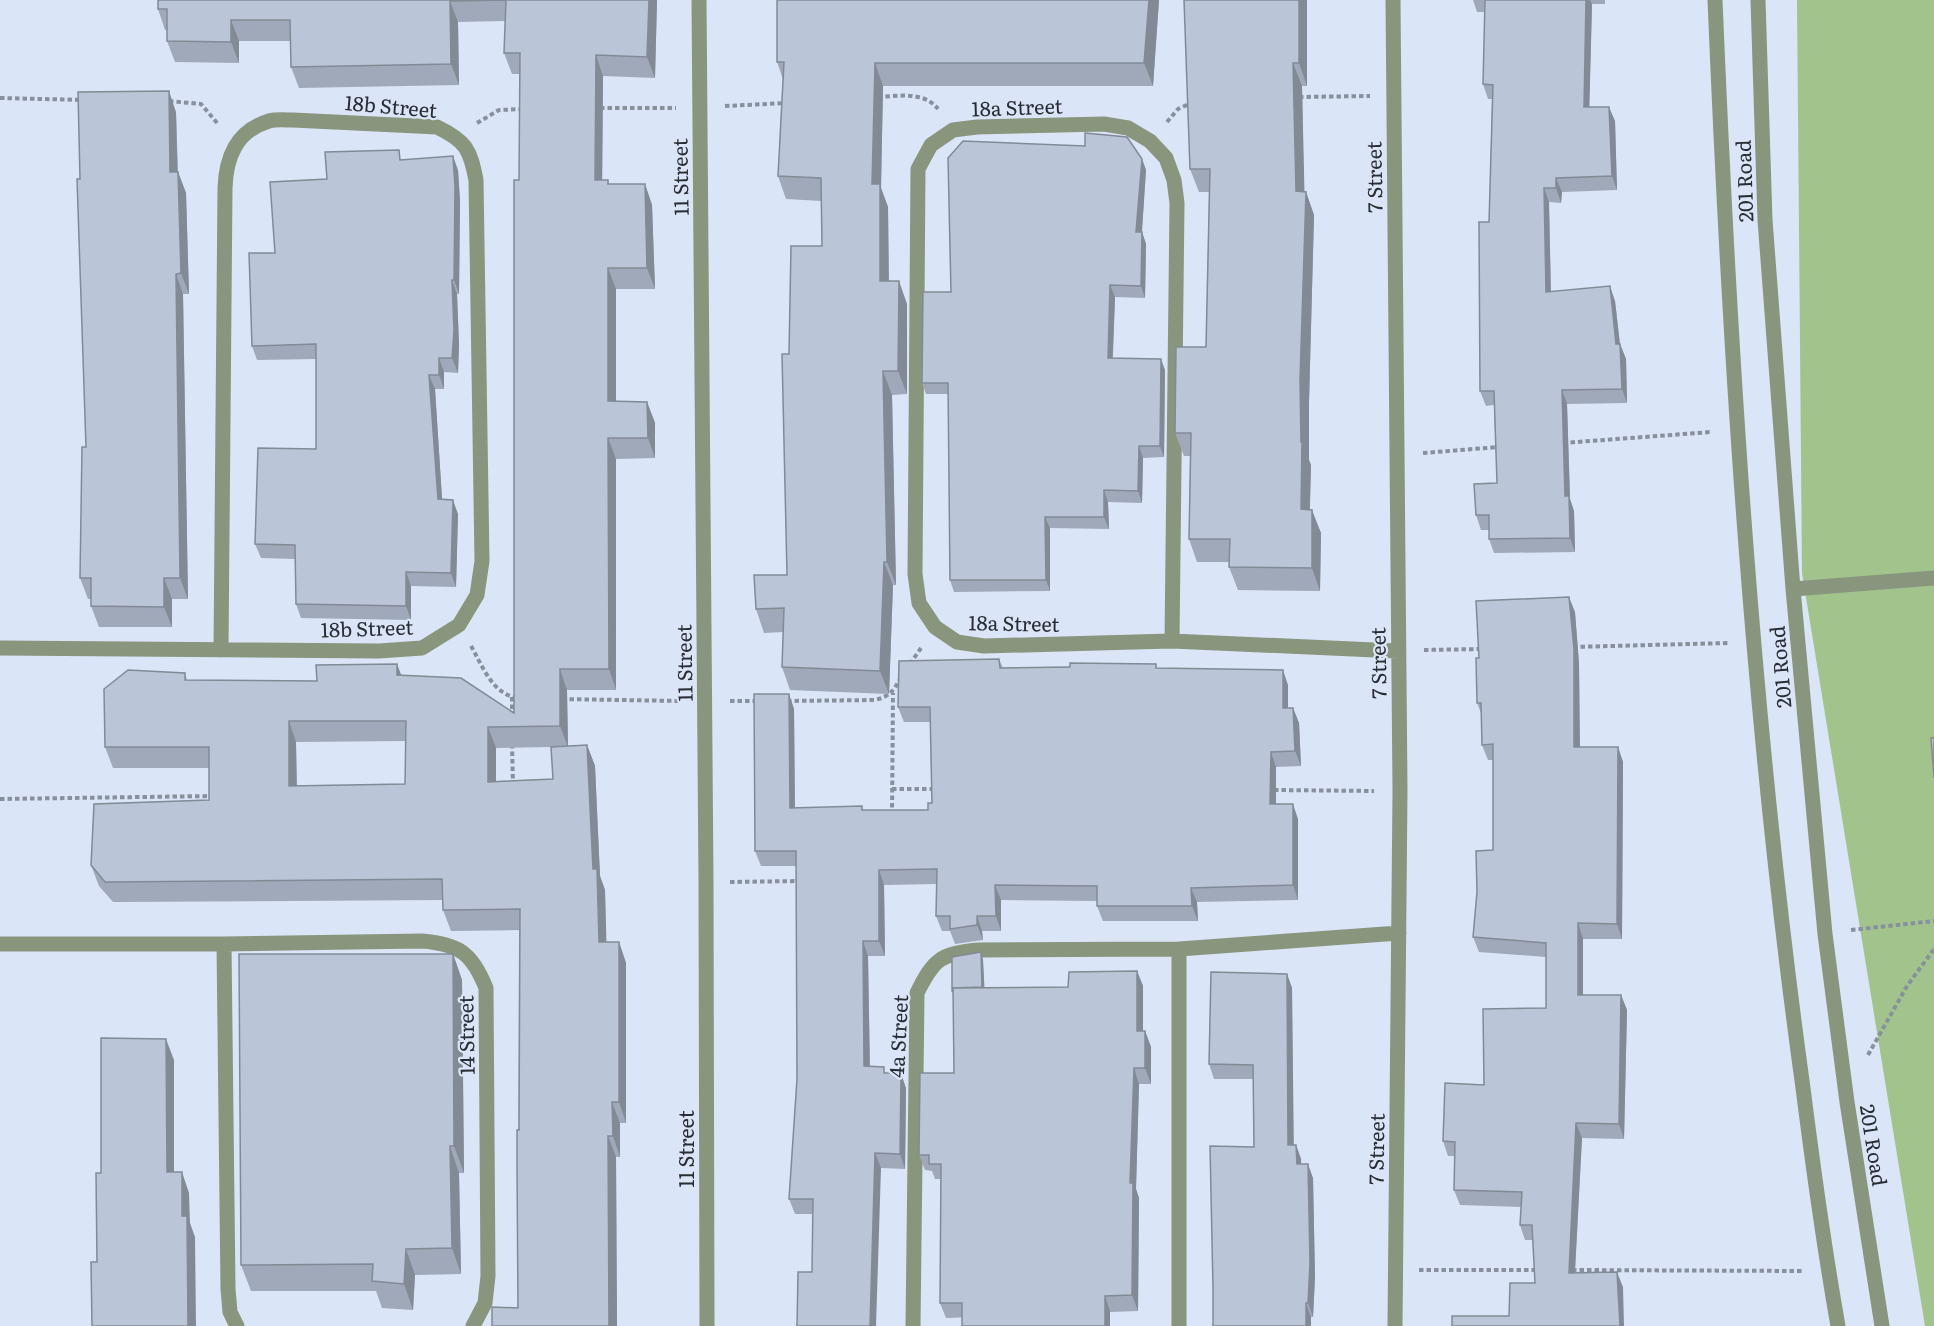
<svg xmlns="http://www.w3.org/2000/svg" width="1934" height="1326" font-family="Literata,serif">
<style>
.green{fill:#a3c38d}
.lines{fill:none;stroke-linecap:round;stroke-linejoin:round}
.path{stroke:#88909d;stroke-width:4;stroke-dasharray:4.5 3;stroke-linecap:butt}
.minor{stroke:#88967d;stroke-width:15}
.wall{fill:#a0a9b9;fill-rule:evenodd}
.shaded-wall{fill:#828a96}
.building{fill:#bac5d7;stroke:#828a96;stroke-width:1.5;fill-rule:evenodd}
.labels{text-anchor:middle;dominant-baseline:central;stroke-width:4.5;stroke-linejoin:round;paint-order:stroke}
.street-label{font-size:20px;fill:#292d34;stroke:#dae5f7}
</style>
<rect width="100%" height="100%" fill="#dae5f7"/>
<path class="green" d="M1797 0H1934V1326H1925L1802 573Z"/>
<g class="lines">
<path class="path" d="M878 97C899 96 924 91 938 109
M1299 97 1370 96
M0 98 84 100
M169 101 201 104 218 124
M725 106 787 103
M600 108H676
M1167 122 1178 109 1191 103
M477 123 499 110 523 109
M1563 443 1711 432
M1423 453 1499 447
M471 646C482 665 493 696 519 698
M1573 647 1728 643
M1424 650 1482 649
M910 664 921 648
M512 697V716
M562 699 681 701
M730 701H759
M787 701 874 700C890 697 893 691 901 678
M512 744 513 785
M892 789H936
M1274 790 1374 791
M0 799 212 796
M892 815 893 693
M730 882 800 881
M1851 930 1934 921
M1868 1055 1907 986 1934 949
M1419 1270H1538
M1572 1270 1802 1271"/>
<path class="minor" d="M699 0 706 882 707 1326
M1393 0 1400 791 1395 1326
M1715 0C1730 363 1753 727 1803 1088 1813 1167 1824 1247 1838 1326
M1758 0 1765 220 1793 589 1825 934 1847 1102 1882 1326
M1793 589 1934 578
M1172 641 1177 203 1174 180 1166 158 1150 141 1128 128 1104 124 977 127 953 130 931 145 918 169 915 574 919 603 935 627 957 642 984 646 1172 641 1397 651
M0 648 379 651 422 648 459 625 477 595 482 561 476 180C470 149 466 141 437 127L293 120C286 120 276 119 269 121 236 131 226 157 225 188L221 650
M0 944H224L422 941C459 944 472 953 486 988L488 1276 485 1303 473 1326
M224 944 228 1289 230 1312 237 1326
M1179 949V1326
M913 1326 917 993C934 959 940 954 978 950L1179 949 1399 933"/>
</g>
<path class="wall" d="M158 0H657L655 78 603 76 602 180H608L609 184H645L652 205 655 289H616V402H647L655 423V458L616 459V690H567L568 746 587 745 595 766 600 876 605 890 606 942H619L626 963V1123H620V1157H616L617 1326H492L518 1308 519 930 451 931 443 910V900L113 902 99 886 91 865 209 800V768H113L105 747 185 673 187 680 317 681 397 664 401 676 514 713 520 74H512L504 53 505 21 458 22 459 85 299 88 291 67V41H239V63L175 62 167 41V30H165L158 9ZM406 741 405 784 297 786 296 742ZM551 747 553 779 496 781V748Z
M1159 0 1153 86H883L881 188 888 207 889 281 907 304V394L892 395 896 585H893L889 694 790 690 782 667 783 632 764 633 756 609 787 575 789 354 822 246 821 201 786 199 778 176 783 79 777 62Z
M1307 0V86H1302L1304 192H1306L1314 215 1309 403V460L1311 465 1310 510 1321 533 1320 591 1238 590 1229 567V562H1197L1189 539 1190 456H1184L1175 433 1206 347 1209 192H1199L1190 169Z
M1473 0H1605V4H1592L1589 107 1615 121 1617 190 1562 192 1561 203 1549 202 1551 291 1615 301 1620 344 1626 359 1627 403 1567 404 1570 499 1574 511 1575 552 1494 553 1489 539V530H1481L1476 515 1497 483 1494 405 1486 406 1480 391 1489 222 1492 99H1488L1483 84 1485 12H1477Z
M176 112 178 172 186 193 189 294H183L188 599H172V627H99L91 606V599H88L80 578 86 447 80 179Z
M1142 159 1146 170 1142 232 1146 244 1145 298 1115 297 1113 358 1165 370 1164 457 1143 458 1142 503 1108 502 1109 529 1050 528V591L954 592 950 580 948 394H926L922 383 951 292Z
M403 160 458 170 460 201 459 294H457L459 345 458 373 444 372V389H435L442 499 458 514 456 587 411 586V620L301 618 296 604 295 559 261 558 255 544 316 449V359L257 360 252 346 327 179Z
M1575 612 1579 664 1580 747H1618L1623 762 1622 939H1583V995H1621L1627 1010 1624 1139 1582 1138 1575 1273 1623 1287 1509 1316 1535 1283 1533 1240H1525L1520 1225 1521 1207 1460 1205 1454 1190 1455 1156H1448L1443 1141 1484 1085 1546 1008V957L1479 952 1473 937 1493 850V760H1488L1482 745 1481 713 1477 703 1479 658Z
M999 659 1003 668 1156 664 1157 668 1288 685V708H1293L1299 723 1301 766 1276 767V804L1298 819V900L1197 902 1198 921H1103L1097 906V901L1001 900V931H982L983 940 955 944 950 931H942L936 916V884L884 885 885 956H868L870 1066 886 1073 906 1088 905 1169 881 1168 812 1272 813 1214H795L789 1199 797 1079 796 866H761L755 851 789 694 794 709 795 808 863 810H928L932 803 930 722H904L898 707Z
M981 952 983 960 984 987H1068L1137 971 1143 986V1031H1145L1151 1047V1084H1139L1136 1189 1139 1198 1138 1311 946 1318 940 1303 941 1179H935L932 1171 925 1170 919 1155 954 1073 953 994 952 991Z
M453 954 462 980 464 1173H459L461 1274 415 1275 413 1310 382 1308 376 1291H251L241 1265Z
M1287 974 1292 988 1293 1145H1296L1301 1159V1164L1313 1178 1315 1277 1313 1317H1311V1326L1254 1147 1253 1079H1214L1209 1064Z"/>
<path class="shaded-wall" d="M649 0H657L655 78 647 57Z
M1149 0H1159L1153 86 1144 63Z
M1299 0H1307V86L1299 63Z
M1586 0H1590L1592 4 1589 122 1584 107Z
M450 1 458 22 459 85 451 64Z
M231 20 239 41V63L231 42Z
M596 55 603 76 602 201 595 180Z
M875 63 883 86 881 188 888 207 889 304 880 281 872 184Z
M1293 63 1302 86 1305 215 1296 191Z
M169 91 176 112 178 193 170 172Z
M1609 107 1615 121 1617 190 1612 176Z
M453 156 458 170 460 201 459 294 454 280Z
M1142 159 1146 170 1141 244 1136 232Z
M178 172 186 193 189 294 181 273Z
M1556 178 1562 192 1561 203 1556 188Z
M645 184 652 205 655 289 647 268Z
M1544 188 1549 202 1551 306 1546 292Z
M1306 192 1314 215 1309 403V460L1311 465 1309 532 1301 509 1300 380Z
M1142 232 1146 244 1145 298 1141 286Z
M608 268 616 289V422L608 401Z
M176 274 183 294 188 599 180 578Z
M452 280 457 294 459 345 458 373 452 358Z
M899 281 907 304V394L898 371Z
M1110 285 1115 297 1112 370 1108 358Z
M1610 286 1615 301 1621 354 1620 344 1626 359 1627 403 1622 389 1616 344Z
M439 358 444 372V389L439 375Z
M1161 359 1165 370 1164 457 1160 446Z
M883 371 892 395 896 585 887 562Z
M429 375 435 389 443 513 438 499Z
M1562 390 1567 404 1570 499 1574 511 1575 552 1570 538 1565 496Z
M647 402 655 423V458L648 438Z
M608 438 616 459V690L609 669Z
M1139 446 1143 458 1142 503 1138 491Z
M1104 490 1108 502 1109 529 1104 517Z
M453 500 458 514 456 587 451 573Z
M1312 510 1321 533 1320 591 1312 568Z
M1045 517 1050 528V591L1046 580Z
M884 562 893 585 889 694 880 671Z
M406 572 411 586V620L406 606Z
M164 578 172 599V627L164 607Z
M1569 597 1575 612 1579 664 1580 762 1574 747Z
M397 664 405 685 397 675Z
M560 669 567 690 568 747 560 726Z
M1283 670 1288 685V723L1283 708Z
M789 694 794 709 795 823 790 808Z
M1293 708 1299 723 1301 766 1295 751Z
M289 721 296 742 297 807 289 786Z
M488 727 496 748V803L488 782Z
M587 745 595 766 600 876 605 890 607 963 599 942 593 869Z
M1618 747 1623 762 1622 939 1617 924Z
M1271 752 1276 767V819L1270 804Z
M1293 804 1298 819V900L1293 885Z
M879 870 884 885 885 956 879 941Z
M995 885 1001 900V931L996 916Z
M1191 888 1197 902 1198 921 1192 906Z
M977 916 982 931 983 940 977 925Z
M1578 923 1583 939V1011L1578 995Z
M863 941 868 956 870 1081 864 1066Z
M619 942 626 963V1123L619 1102Z
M981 952 983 960 985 998 982 991Z
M453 954 462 980 464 1173 454 1146Z
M1137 971 1143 986V1047L1137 1031Z
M1287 974 1292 988 1294 1159 1288 1145Z
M1621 995 1627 1010 1624 1139 1619 1124Z
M1145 1031 1151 1047V1084L1145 1068Z
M166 1039 174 1060V1193L167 1172Z
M1134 1068 1139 1084 1136 1189 1139 1198 1138 1311 1132 1295 1130 1183Z
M901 1073 906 1088 905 1169 900 1154Z
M612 1102 620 1123V1157L613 1136Z
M1576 1123 1582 1138 1574 1288 1569 1273Z
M608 1136 616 1157 617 1326H609Z
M1296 1145 1301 1159 1302 1178 1297 1164Z
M450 1146 459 1173 461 1274 452 1248Z
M875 1153 881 1168 876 1326H870Z
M1308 1164 1313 1178 1315 1277 1313 1317 1308 1303Z
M182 1172 189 1193 190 1223 195 1237 196 1326H188L182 1216Z
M406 1249 415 1275 413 1310 404 1284Z
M1617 1272 1623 1287 1624 1326H1620Z
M1105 1296 1110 1311V1326H1105Z
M1306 1303 1311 1317V1326H1306Z"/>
<path class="building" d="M158 0H649L647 57 596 55 595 180H608V184H645L647 268H608V401L647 402 648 438H608L609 669H560V726L488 727V782L553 779 551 747 587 745 593 869H597L599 942H619V1102H612L613 1136H608L609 1326H492V1307L518 1308 517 1165V1130H519L520 909 443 910 442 879 105 882 91 865 94 804 209 800V747H105L104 689 128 670 185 673V680L317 681 316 665 397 664V675L461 678 514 713V180H519L520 53H504L506 0 450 1 451 64 291 67 290 20H231V42L167 41V9H158ZM289 721H406L405 784 289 786Z
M777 0H1149L1144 63H875L872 184H880V281H899L898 371H883L887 562H884L880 671 782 667 784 608 756 609 754 575H787L782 354H789L791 246H822L821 178 778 176 784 62H777Z
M1184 0H1299V63H1293L1296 191 1306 192 1300 380 1301 442H1302L1301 509 1312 510V568L1229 567 1230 539H1189L1191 433H1175L1176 347H1206L1210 169H1190Z
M1485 0H1586L1584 107H1609L1612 176 1556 178V188H1544L1546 292 1610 286 1616 344H1620L1622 389 1562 390 1565 496H1569L1570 538 1489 539V515H1476L1474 484 1497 483 1494 391H1480L1479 222H1489L1493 85 1483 84Z
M169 91 170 172H178L181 273 176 274 180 578H164V607L91 606V578H80L82 447H86L77 179H80L78 92Z
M1085 133 1127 137 1142 159 1136 232H1142L1141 286 1110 285 1108 358 1161 359 1160 446H1139L1138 491 1104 490V517H1045L1046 580H950L948 383H922L923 292H951L948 158 963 141 1085 146Z
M399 150 400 160 453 156 455 187 454 280H452L454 331 452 358H439V375H429L438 499 453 500 451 573 406 572V606L296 604 295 545 255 544 258 448 316 449V344L252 346 249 253H275L270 182 327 179 325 152Z
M1569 597 1574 649V747H1618L1617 924 1578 923V995H1621L1619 1124 1576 1123 1569 1273 1617 1272 1620 1326H1452V1316H1509L1510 1283H1535L1532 1225H1520L1522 1192 1454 1190 1455 1142 1443 1141 1445 1083 1484 1085 1483 1009 1546 1008V943L1473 937 1477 892 1476 851 1493 850V744L1482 745 1481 703H1477L1476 658H1479L1476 601Z
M999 659 1000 668 1070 667V663L1156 664V668L1283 670V708H1293L1295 751 1271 752 1270 804H1293V885L1191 888 1192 906H1097V886L995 885 996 916H977V925L950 929V916H936L937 869 879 870V941H863L864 1066 884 1067V1073H901L900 1154 875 1153 870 1326H797L798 1272H812L813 1199H789L797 1079 796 851H755L754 694H789L790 808 862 806V810H928V803H932L930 707H898L899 661Z
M1931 738H1934V778Z
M981 952 982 987 953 988V991H952V957Z
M239 954H453L454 1146H450L452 1248 406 1249 404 1284 372 1281 373 1264 241 1265Z
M1137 971V1031H1145V1068H1134L1130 1183H1133L1132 1295 1105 1296V1326H962V1303H940L941 1164H929V1155H919L920 1073H954L953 988 1068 987 1069 972Z
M1211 972 1287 974 1288 1145H1296L1297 1164H1308L1310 1263 1308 1303H1306V1326H1213V1288L1210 1146 1254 1147 1253 1065 1209 1064Z
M101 1038 166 1039 167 1172H182V1216H187L188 1326H92L91 1262H97L96 1173H101Z"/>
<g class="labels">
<g class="street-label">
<text transform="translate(391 105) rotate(5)">18b Street</text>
<text transform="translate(1017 106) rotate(-2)">18a Street</text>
<text transform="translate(679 177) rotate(-91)">11 Street</text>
<text transform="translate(1373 177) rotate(-91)">7 Street</text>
<text transform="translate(1743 181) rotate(-92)">201 Road</text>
<text transform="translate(1014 622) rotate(1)">18a Street</text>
<text transform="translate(367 627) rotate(-2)">18b Street</text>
<text transform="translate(683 663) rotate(-91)">11 Street</text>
<text transform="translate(1377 663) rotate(-91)">7 Street</text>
<text transform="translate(1779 667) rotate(-95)">201 Road</text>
<text transform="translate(465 1035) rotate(-91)">14 Street</text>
<text transform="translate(897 1036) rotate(-87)">4a Street</text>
<text transform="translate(1875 1145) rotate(81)">201 Road</text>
<text transform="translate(685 1149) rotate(-90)">11 Street</text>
<text transform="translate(1375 1149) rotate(-89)">7 Street</text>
</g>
</g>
</svg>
